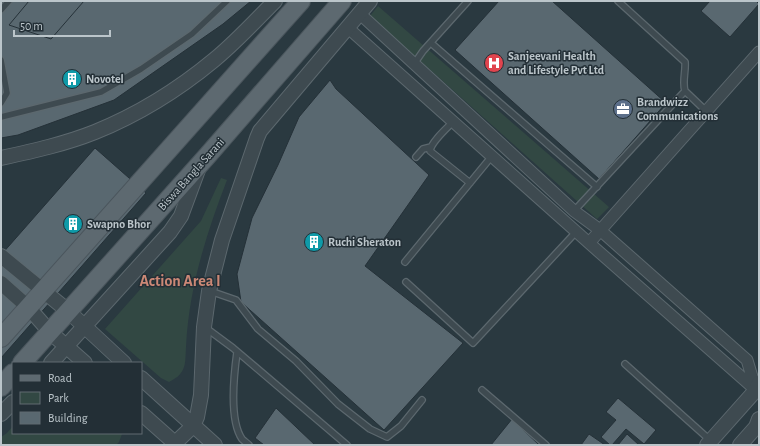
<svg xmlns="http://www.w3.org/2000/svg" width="760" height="446" font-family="'Alegreya Sans',sans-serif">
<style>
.green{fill:#324843}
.building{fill:#596870;stroke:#253138}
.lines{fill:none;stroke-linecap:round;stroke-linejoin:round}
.service-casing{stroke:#5c686e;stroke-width:8}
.minor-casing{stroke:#5c686e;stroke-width:13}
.tertiary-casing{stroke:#5c686e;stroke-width:16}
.primary-casing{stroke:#4b565d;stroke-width:20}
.service{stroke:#3e4a50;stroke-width:5.5}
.minor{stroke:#3e4a50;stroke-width:11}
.tertiary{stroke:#3e4a50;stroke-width:14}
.primary{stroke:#5d6970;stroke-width:18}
.labels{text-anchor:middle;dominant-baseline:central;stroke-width:3;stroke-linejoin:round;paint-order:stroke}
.poi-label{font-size:12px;font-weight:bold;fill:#bbc5ca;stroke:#232f36;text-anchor:start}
.street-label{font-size:12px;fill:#bbc5ca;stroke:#232f36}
.district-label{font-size:16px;font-weight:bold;fill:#cb8876;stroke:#232f36}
</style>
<rect width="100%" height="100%" fill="#2a3940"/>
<path class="green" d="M378 6 609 207 597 219 370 16Z
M221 178 227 180C206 235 189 287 186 347 185 364 187 373 169 382L161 378 105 329 201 221Z
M13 426V433H121L122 434 119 442 116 445H1V437L7 433Z"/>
<path class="building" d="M1 1H251L223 24 114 100 18 135 1 138Z
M29 1H84L51 39 9 25Z
M499 1H552L666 103 599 179 455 50Z
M710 1H756L759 4 730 37 701 11Z
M330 80 336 89 429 175 365 266 463 343 384 430 241 302 237 274 252 218 278 165 299 117Z
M95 148 146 193 1 358V255Z
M618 398 656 430 644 444 626 429 612 445H610L601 437 616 420 606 412Z
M276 408 315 445H264L255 438Z
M512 419 539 445H491Z
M589 434 605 445H581Z
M627 434 639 445H618Z"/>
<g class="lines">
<g class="service-casing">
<path id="service" d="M618 1 685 62C686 71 682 82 685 91L706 111
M1 10 9 1
M431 43 597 187
M1 60 7 93 1 103
M414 64 423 51 468 1
M1 117 101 92 141 69 192 34 227 1
M454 121C447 128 431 142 430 151L470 183
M416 157 423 149 431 147
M574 211 685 91
M405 262 492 156
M406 282 473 343 576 232
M210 291 236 300 258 329 296 361 338 404 370 429 387 437 401 426 422 400
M206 328 233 348 347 445
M237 352C234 374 229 420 242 439 244 441 247 443 249 445
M625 364 711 441
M482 390 546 445"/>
</g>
<g class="minor-casing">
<path id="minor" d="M359 13 574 211 600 230 747 360 756 390
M347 27 589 243 756 390
M589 243 759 52"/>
</g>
<g class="tertiary-casing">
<path id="tertiary" d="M1 158C33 151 65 144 95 132 137 115 179 89 214 60 236 42 255 21 275 1
M1 256 68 311 124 363
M1 283 28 307 50 332 85 363
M51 363 170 232 181 216 198 170
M141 378 215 445
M141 413 177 445
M1 414 13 402
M173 445 193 426 197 417 201 395 204 327 209 291 222 240 257 138 260 131 370 1
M707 445 756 390 759 383
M740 445 756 427 759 419"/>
</g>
<g class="primary-casing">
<path id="primary" d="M1 338 301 1
M22 363 208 155 342 1
M1 387 13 373"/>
</g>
<use href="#service" class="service"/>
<use href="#minor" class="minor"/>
<use href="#tertiary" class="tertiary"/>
<use href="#primary" class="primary"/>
</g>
<defs>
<g id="hospital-disc" transform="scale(1)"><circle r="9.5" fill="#e0444e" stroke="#232f36"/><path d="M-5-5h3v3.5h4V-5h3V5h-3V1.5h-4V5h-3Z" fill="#fff"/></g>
<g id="building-disc" transform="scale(1)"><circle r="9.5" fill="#0f9aa8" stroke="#232f36"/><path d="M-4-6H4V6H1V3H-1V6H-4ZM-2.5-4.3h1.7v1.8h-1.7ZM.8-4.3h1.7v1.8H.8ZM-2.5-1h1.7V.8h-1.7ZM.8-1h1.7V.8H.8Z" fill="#fff"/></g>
<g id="office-disc" transform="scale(1)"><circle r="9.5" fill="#5c6f8a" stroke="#232f36"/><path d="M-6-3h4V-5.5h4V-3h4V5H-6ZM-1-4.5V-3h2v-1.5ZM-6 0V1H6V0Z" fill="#fff"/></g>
</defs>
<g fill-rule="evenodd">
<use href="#hospital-disc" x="494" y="63"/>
<use href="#building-disc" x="72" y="79"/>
<use href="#office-disc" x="623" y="109"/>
<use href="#building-disc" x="73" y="224"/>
<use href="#building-disc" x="314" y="242"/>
</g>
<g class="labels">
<g class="poi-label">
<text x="508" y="56">Sanjeevani Health<tspan x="508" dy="14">and Lifestyle Pvt Ltd</tspan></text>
<text x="86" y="79">Novotel</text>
<text x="637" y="102">Brandwizz<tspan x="637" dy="14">Communications</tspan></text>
<text x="87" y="224">Swapno Bhor</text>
<text x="328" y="242">Ruchi Sheraton</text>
</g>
<g class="street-label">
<text transform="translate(191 174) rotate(-48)">Biswa Bangla Sarani</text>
</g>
<g class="district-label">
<text x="180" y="281">Action Area I</text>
</g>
</g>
<rect width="760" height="446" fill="none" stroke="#bbc5ca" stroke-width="4"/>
<rect x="12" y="362" width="130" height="72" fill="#232f36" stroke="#606b71"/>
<rect x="20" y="375" width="20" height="6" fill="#5d6970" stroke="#606b71"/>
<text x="48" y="382" font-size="12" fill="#bbc5ca">Road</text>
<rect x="20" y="392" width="20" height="12" fill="#324843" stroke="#606b71"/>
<text x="48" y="402" font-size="12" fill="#bbc5ca">Park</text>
<rect x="20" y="412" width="20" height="12" fill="#596870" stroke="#606b71"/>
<text x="48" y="422" font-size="12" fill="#bbc5ca">Building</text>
<path d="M14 30v6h96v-6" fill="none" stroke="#bbc5ca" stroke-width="2"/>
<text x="20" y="30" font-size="12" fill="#bbc5ca" stroke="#232f36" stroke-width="3" paint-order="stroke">50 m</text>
</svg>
